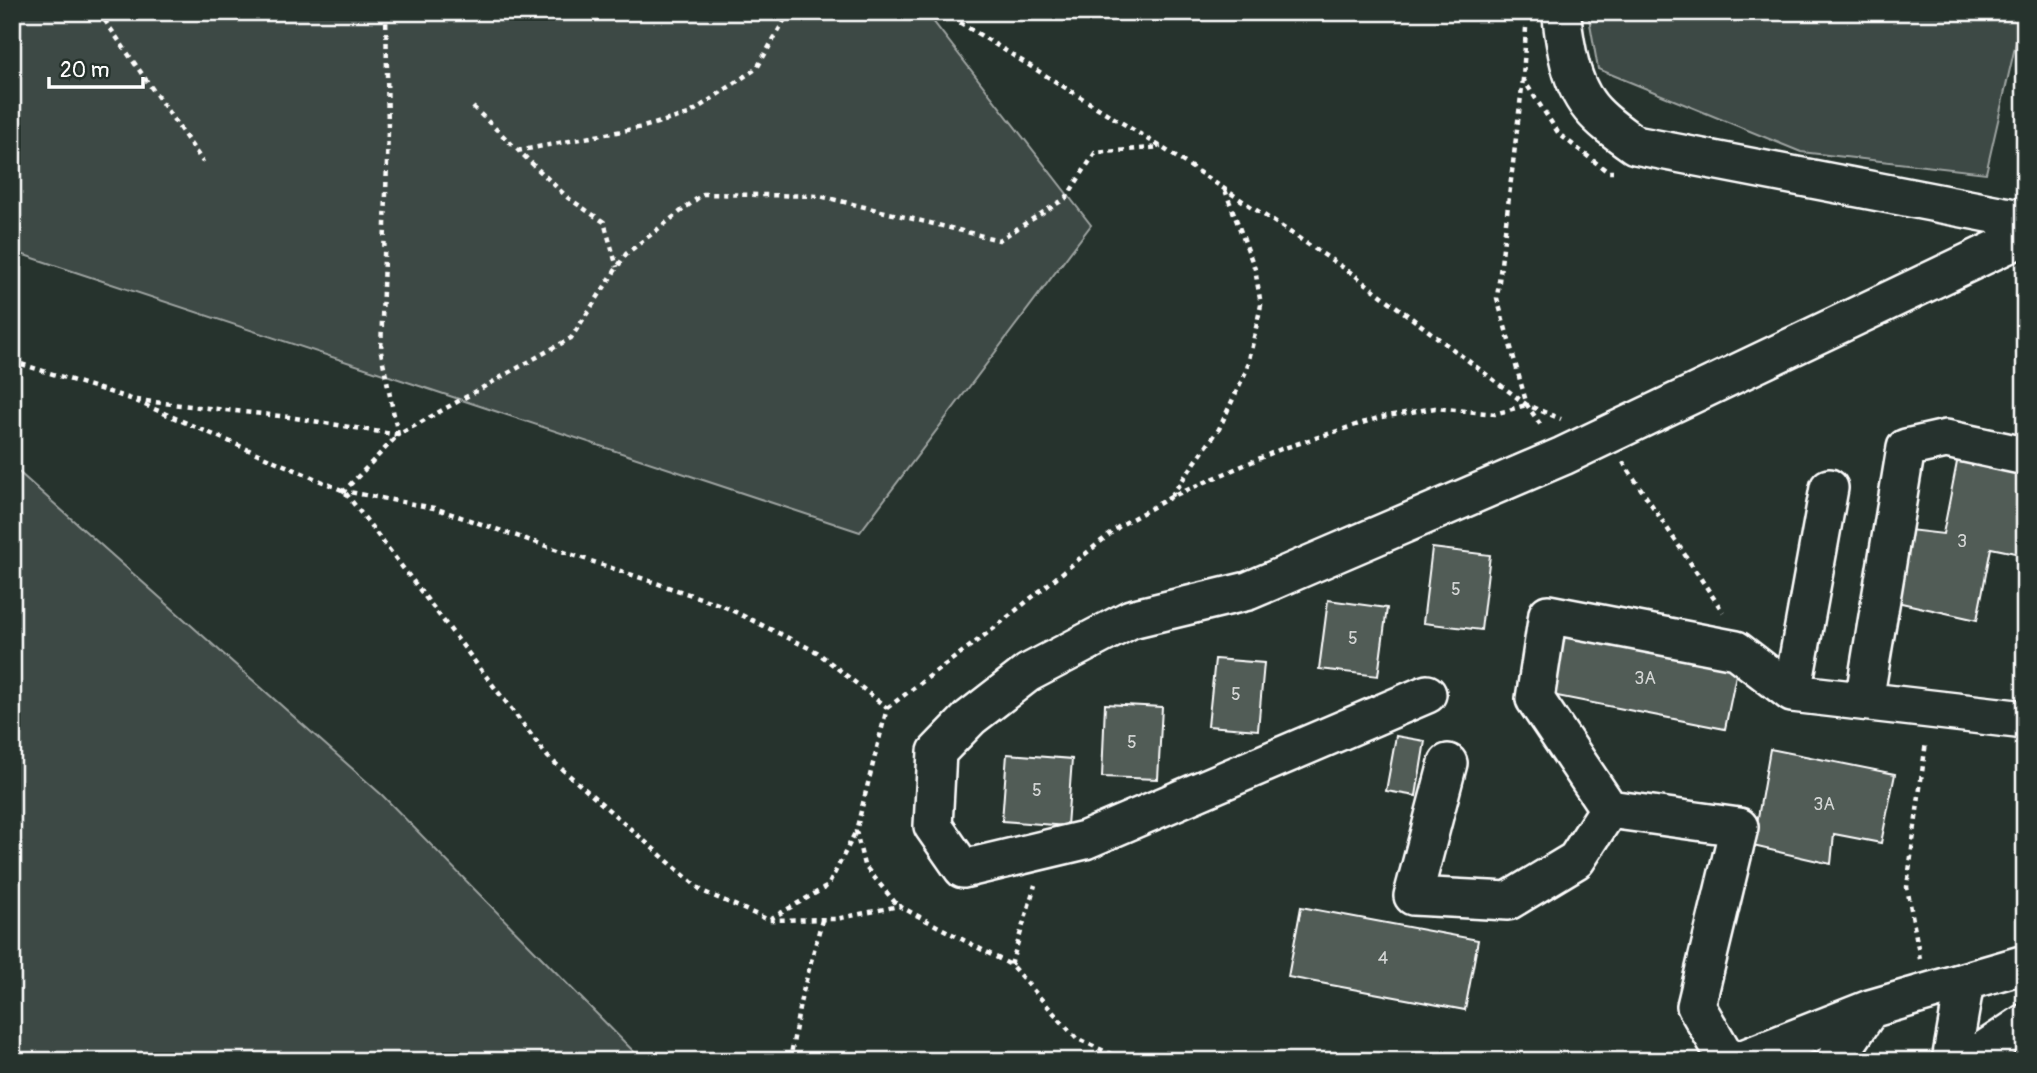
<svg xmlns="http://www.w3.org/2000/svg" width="2037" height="1073" font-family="Pangolin,sans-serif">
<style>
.green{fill:#3e4944;stroke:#9ea4a2;stroke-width:2}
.building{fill:#515c57;stroke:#fff;stroke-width:2}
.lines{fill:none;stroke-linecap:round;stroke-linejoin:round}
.minor-casing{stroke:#fff;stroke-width:42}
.path{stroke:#fff;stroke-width:4.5;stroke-dasharray:5 5;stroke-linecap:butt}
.minor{stroke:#26332d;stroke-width:37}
.labels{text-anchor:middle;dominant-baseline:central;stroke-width:5;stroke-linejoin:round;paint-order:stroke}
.number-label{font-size:18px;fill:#d4d6d5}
</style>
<rect width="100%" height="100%" fill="#26332d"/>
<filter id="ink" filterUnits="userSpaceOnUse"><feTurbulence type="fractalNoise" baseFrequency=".0143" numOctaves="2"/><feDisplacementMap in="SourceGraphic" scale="14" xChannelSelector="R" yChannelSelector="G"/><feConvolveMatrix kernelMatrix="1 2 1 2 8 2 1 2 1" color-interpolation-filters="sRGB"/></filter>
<g filter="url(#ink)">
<path class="green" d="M12 12H926L1091 225 860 532 12 251Z
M1588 12H2023L1986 173 1801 152 1598 69Z
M12 466 382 795 643 1061H12Z"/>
<path class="building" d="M1959 452 2021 464 2017 485 2025 487V555L1991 548 1977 620 1888 600 1901 529 1943 534Z
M1432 548 1490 555 1481 630 1423 623Z
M1328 600 1387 608 1378 676 1319 669Z
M1565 626 1739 660 1725 729 1552 695Z
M1215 659 1264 663 1258 730 1208 726Z
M1105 704 1162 707 1158 779 1102 777Z
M1396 736 1425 741 1416 796 1386 791Z
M1770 749 1895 774 1881 843 1834 834 1831 864 1753 846Z
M1007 754 1072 759 1067 826 1002 821Z
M1301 907 1478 940 1465 1010 1288 977Z"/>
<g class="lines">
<g class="minor-casing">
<path id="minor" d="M1562 12C1562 27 1565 41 1568 56 1578 103 1596 117 1635 145L2025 220
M1792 693 1829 488
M1427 694 1085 840 963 869 933 826 937 752 970 718 1028 673 1131 619 1248 591 1563 456 2014 241 2025 224
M1864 701 1906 448 1946 439 2025 456
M1448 763 1413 896 1508 901 1576 860 1609 809
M1728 1061 1696 1006 1739 827 1609 809 1535 699 1548 614 1736 650 1792 693 2025 720
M1738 1061 1870 1009 2025 964
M1835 1061 1870 1009
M1951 1061 1965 982
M1968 1061 2025 1023"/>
</g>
<path class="path" d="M99 12 203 162
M386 12 388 130 381 352 398 435 344 491 434 508 721 605 817 652 887 708 856 831 864 865 898 906
M943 12 1161 147 1353 274 1527 405 1561 419
M1526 28 1523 79 1559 134 1608 172H1613
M1523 79 1497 298 1527 405 1542 427
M473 107 568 198 604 222 617 267
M517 151 643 127 689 114 757 68 789 12
M12 361 131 399 344 491 548 757 702 891 769 920 836 919 899 906 1011 965 1076 1038 1126 1061
M136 400 289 417 398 435 571 338 626 254 703 194 820 196 999 240 1066 198 1095 153 1161 147
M1623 462 1723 612
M1171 496 1219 429 1247 369 1261 305 1255 269 1225 190
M887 708 993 629 1121 525 1171 497 1281 449 1381 417 1435 408 1495 414 1526 405
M770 919 828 886 856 831
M1920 959 1907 887 1926 742
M1011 965 1035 885
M790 1061 800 1003 822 920"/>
<use href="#minor" class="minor"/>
</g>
</g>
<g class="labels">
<g class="number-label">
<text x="1962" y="541">3</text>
<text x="1456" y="589">5</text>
<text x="1353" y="638">5</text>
<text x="1645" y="678">3А</text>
<text x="1236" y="694">5</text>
<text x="1132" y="742">5</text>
<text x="1037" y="790">5</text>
<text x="1824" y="804">3А</text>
<text x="1383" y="958">4</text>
</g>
</g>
<rect width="2037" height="1073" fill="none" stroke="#26332d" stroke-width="42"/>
<rect x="21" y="21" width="1995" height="1031" fill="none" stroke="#fff" stroke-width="2.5" filter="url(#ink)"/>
<path d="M49 77v10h94v-10" fill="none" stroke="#ffffff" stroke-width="3.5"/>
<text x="60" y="77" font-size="21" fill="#ffffff" stroke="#26332d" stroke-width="5" paint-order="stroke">20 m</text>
</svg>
